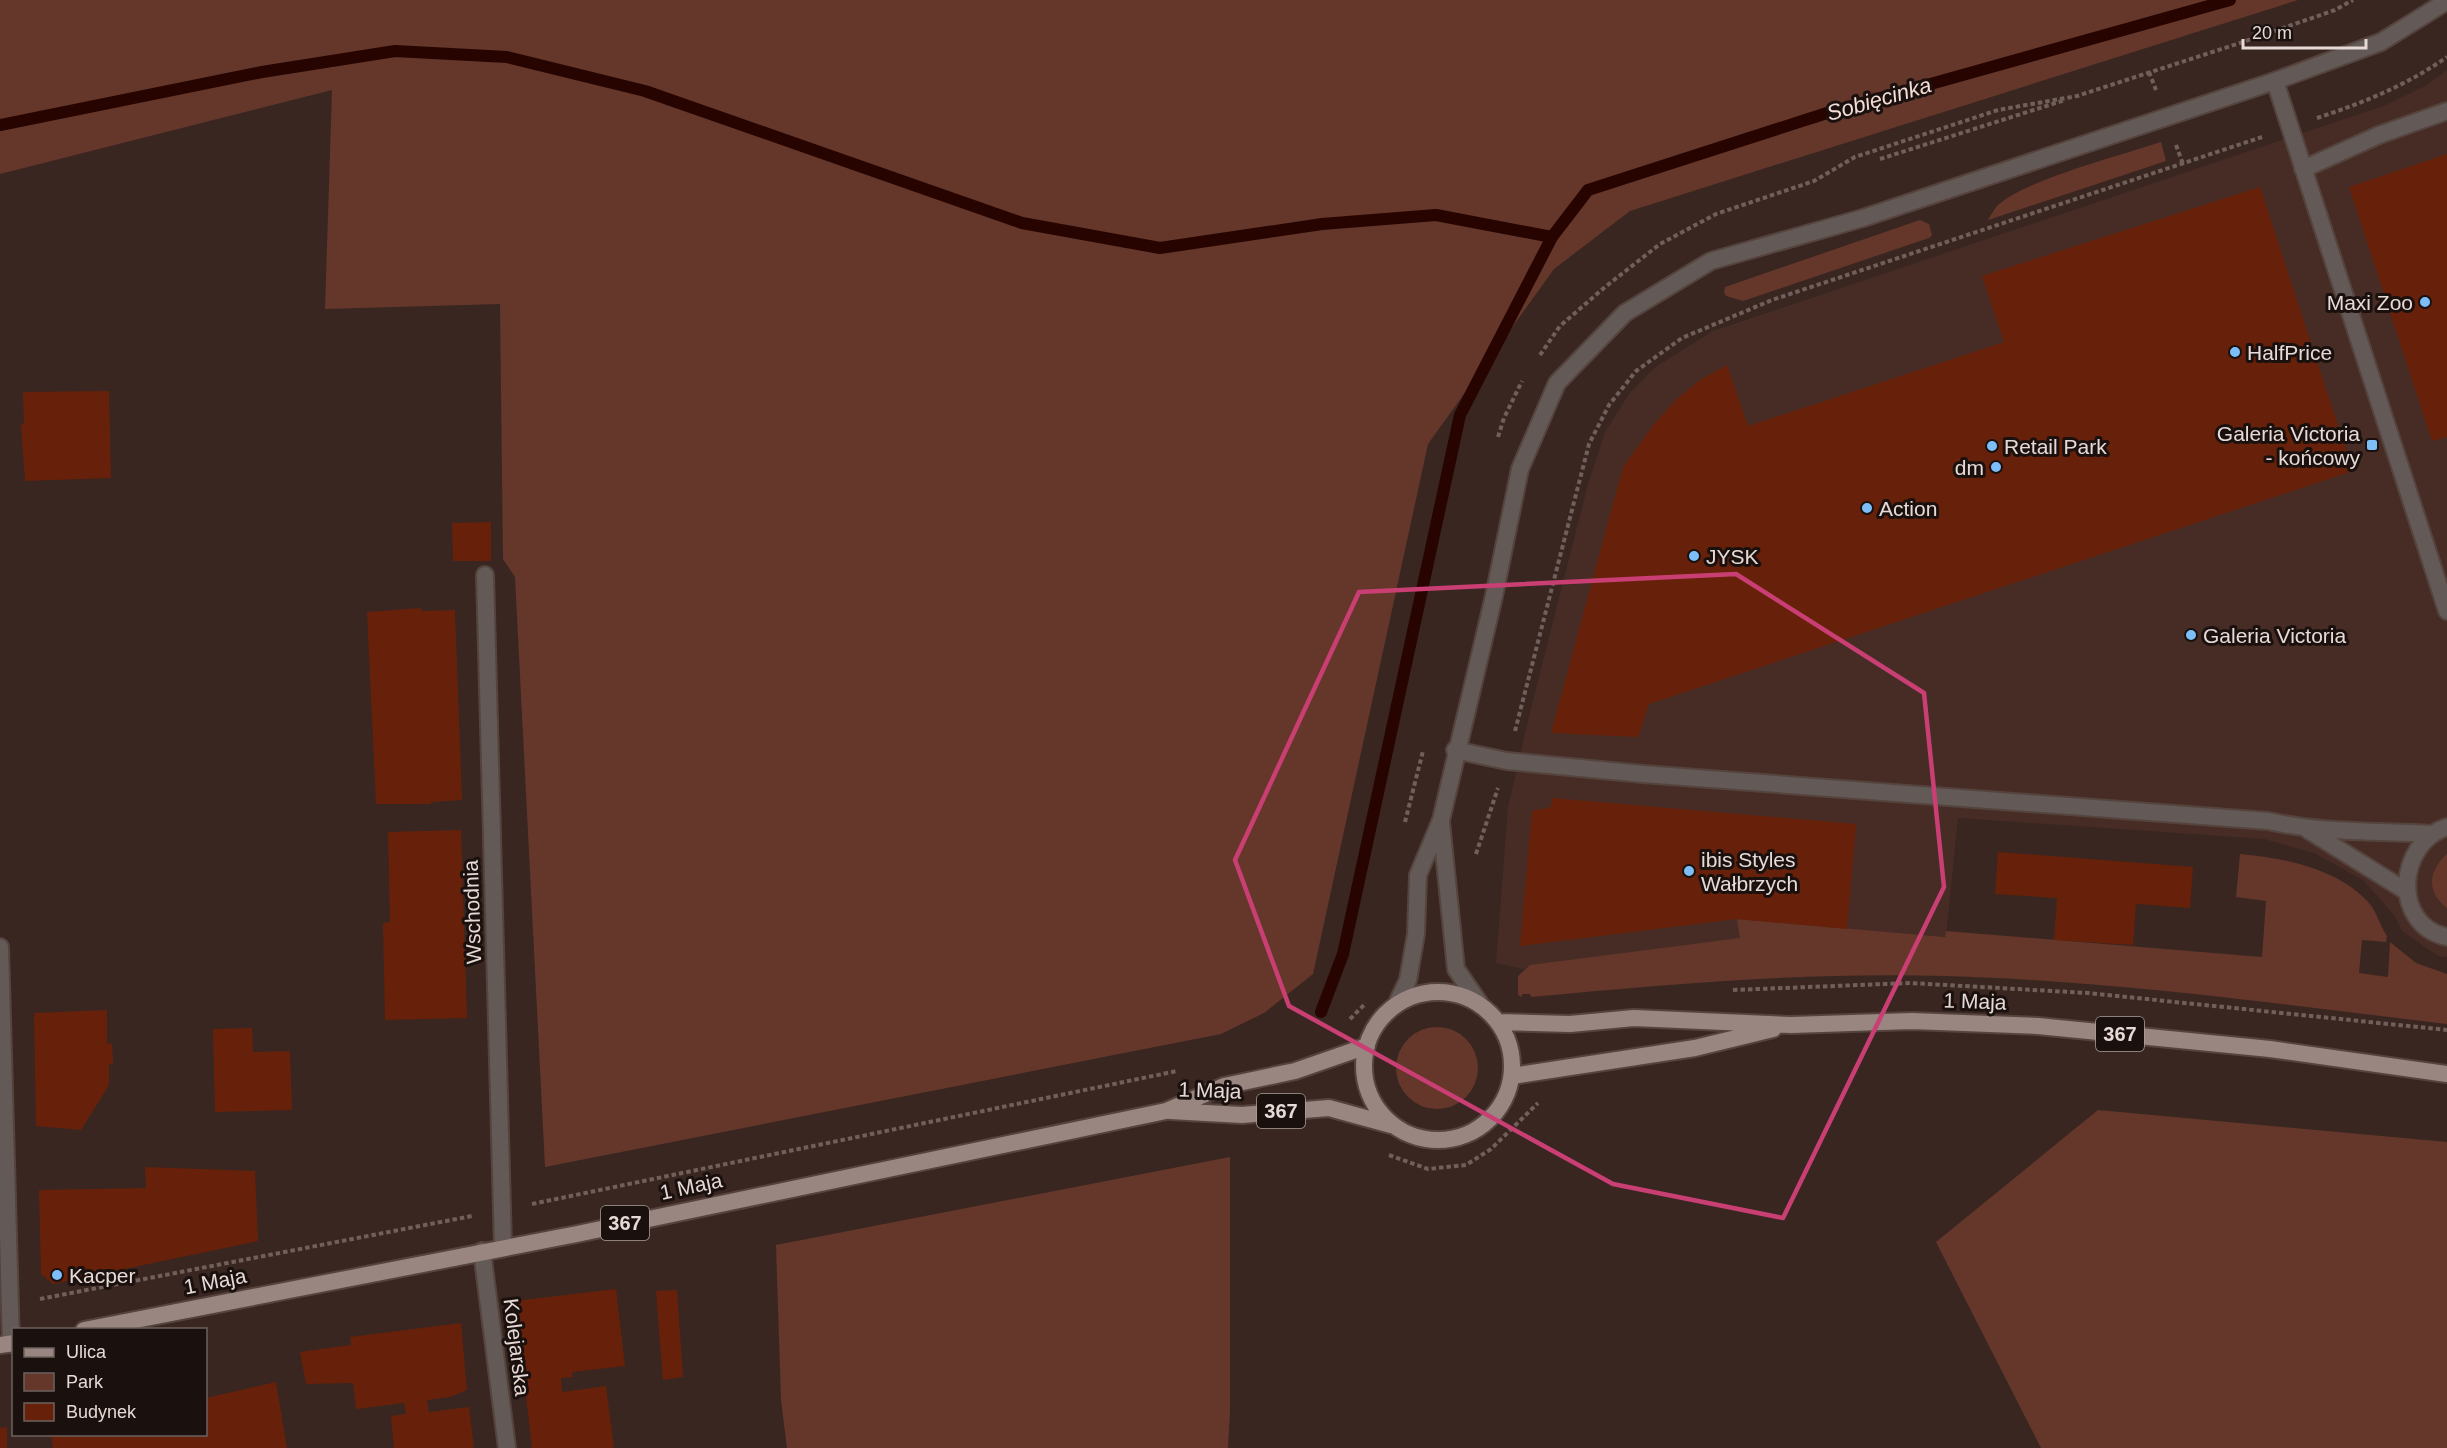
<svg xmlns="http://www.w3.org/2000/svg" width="2447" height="1448" font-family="Arial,sans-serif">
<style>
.built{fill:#462c25}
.green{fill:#64372a}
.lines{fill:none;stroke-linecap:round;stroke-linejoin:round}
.stream{stroke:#270400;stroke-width:12}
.building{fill:#67210a}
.service-casing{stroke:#55433d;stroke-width:20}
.minor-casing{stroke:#55433d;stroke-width:20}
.primary-casing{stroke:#55433d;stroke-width:20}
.path{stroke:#705f5a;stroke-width:4;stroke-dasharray:4.5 3;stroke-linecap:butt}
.service{stroke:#635956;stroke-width:16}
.minor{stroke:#635956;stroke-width:16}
.primary{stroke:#9a8680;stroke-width:16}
.marked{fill:none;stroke:#c93f74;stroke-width:4.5;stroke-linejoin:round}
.poi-dot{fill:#7dbef9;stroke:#1a110f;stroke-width:2}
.labels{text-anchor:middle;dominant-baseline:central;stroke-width:6;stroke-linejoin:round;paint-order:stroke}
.shield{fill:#1a110f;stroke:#aa9e9a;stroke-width:1.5}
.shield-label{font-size:20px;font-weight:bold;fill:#e7dad6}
.poi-label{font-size:21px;fill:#e7dad6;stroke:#1a110f;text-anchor:start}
.street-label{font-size:21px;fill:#e7dad6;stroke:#1a110f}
.water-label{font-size:22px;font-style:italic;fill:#f4ddd6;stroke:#1a110f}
</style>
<rect width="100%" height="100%" fill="#392620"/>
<path class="built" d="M2447 70V957L2438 956 2402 931 2394 915 2363 880 2314 853 2264 839 1958 818 1946 937 1858 930 1523 969 1496 963 1508 807 1530 712 1588 484 1605 432 1629 394 1654 368 1713 331 2386 105 2425 86Z"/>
<path class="green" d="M0 0H2298L1630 211 1554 269 1428 444 1313 974 1264 1013 1221 1034 545 1167 515 577 503 559 500 304 325 309 332 90 0 174Z
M2161 142 2166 161 1988 220C1991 215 1994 209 1998 205 2025 180 2122 155 2161 142Z
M1920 220 1929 224 1932 235 1929 238 1743 301 1726 296 1724 292 1725 287Z
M2240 854C2284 858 2338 868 2369 903 2377 912 2380 926 2387 936L2386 942 2362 940 2359 973 2388 977 2390 942 2416 963 2447 974V1024C2280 1004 2114 981 1946 976 1808 972 1669 984 1531 997L1530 994H1522V997L1518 995V976L1530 965 1740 938 1737 919 1945 937 1946 931 2262 957 2266 901 2236 897Z
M2447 854V908C2426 892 2428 871 2447 854Z
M1396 1068a41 41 0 1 1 82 0a41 41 0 1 1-82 0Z
M2098 1110 2447 1142V1448H2041L1936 1242Z
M1230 1157V1411L1228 1448H787L781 1400 776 1245Z"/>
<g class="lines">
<path class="stream" d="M0 125 262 72 395 51 507 57 645 91 1022 223 1160 248 1322 224 1436 215 1552 237
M1321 1012 1343 954 1460 415 1552 237 1588 190 1827 113 2230 0"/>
</g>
<path class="building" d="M2447 154V437L2432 441 2349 187Z
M2260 187 2353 471 1649 704 1638 737 1551 733 1623 467 1654 424 1677 399 1700 380 1727 365 1748 426 2004 342 1982 276Z
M109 391 111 478 25 481 21 424H24L23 392Z
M491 522V561H453L452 523Z
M421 608 422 611 455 610 462 800 431 802V804H376L367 612Z
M1552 798 1856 824 1847 929 1737 919 1520 946 1532 811 1551 807Z
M461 830 467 1018 385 1020 383 923 390 922 388 832Z
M1998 852 2193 867 2190 908 2136 904 2133 945 2054 940 2057 898 1995 894Z
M107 1010V1044L112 1043 113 1064H109V1085L81 1130 36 1126 34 1013Z
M252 1028 253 1052 290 1051 292 1110 215 1112 213 1029Z
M145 1167 255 1171 258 1241 53 1284 41 1274 39 1190 146 1188Z
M616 1289 625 1366 572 1372 573 1377 561 1378 562 1392 606 1386 614 1448H532L515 1301Z
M677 1290 683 1377 663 1380 656 1291Z
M461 1323 467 1390 450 1397 427 1400 429 1412 469 1407 474 1448H394L391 1416 406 1414 404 1403 356 1409 353 1383 306 1384 300 1352 351 1345 350 1337Z
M276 1382 287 1448H53L51 1434H206V1398Z
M7 1427V1448H0V1428Z"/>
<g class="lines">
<g class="service-casing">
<path id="service" d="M2275 81 2447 611
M2303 169 2379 135 2447 111"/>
</g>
<g class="minor-casing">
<path id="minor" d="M485 575 503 1247
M1455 750 1507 761 1643 774 2268 821C2322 833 2377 831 2431 834
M1441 822 1456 969 1480 1004
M2447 827C2397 843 2391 925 2447 937
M2308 830 2406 891
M0 947 11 1344
M1396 1005 1408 980 1416 934 1418 875 1441 820 1494 596 1520 469 1557 383 1625 313 1711 261 1863 218 2275 81 2381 42 2447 1
M482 1251 507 1448"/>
</g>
<g class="primary-casing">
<path id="primary" d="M1364 1066a74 74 0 1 1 148 0a74 74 0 1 1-148 0Z
M1499 1022 1570 1024 1634 1018 1791 1025 1912 1021 2038 1026 2270 1049 2447 1074
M1512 1076 1695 1048 1773 1029
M1170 1111 1242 1115 1329 1108 1391 1125
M84 1330 577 1234 1166 1111 1224 1086 1295 1071 1367 1046
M0 1345 14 1343"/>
</g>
<path class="path" d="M2149 72 2156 90
M2317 118C2363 103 2407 85 2447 57
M2176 145 2183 164
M1880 159 2065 100
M1540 355 1560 326 1605 287 1660 244 1716 214 1814 181 1855 157 1998 110 2077 96 2237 44 2335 10 2353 0
M1498 437 1504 418 1522 381
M1515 731 1589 444 1609 405 1636 371 1682 338 1772 300 2262 137
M1405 822 1423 751
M1476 854 1498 788
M1733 990 1910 983 2088 993 2447 1030
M1350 1019 1366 1003
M1389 1155 1428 1169 1466 1165 1491 1149 1538 1103
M532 1204 1177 1071
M40 1299 472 1216"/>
<use href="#service" class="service"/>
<use href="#minor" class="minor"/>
<use href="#primary" class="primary"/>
</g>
<path class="marked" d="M1736 574 1924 693 1944 887 1783 1218 1613 1184 1289 1006 1235 860 1359 592Z"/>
<g class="poi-dot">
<circle cx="2425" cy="302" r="6"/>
<circle cx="2235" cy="352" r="6"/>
<rect x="2366" y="439" width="12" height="12" rx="3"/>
<circle cx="1992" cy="446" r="6"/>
<circle cx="1996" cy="467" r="6"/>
<circle cx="1867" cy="508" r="6"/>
<circle cx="1694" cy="556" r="6"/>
<circle cx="2191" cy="635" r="6"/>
<circle cx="1689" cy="871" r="6"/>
<circle cx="57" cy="1275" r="6"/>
</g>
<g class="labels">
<g class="shield">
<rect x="2096" y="1017" width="48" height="34" rx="4.5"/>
<rect x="1257" y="1094" width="48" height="34" rx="4.5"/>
<rect x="601" y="1206" width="48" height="34" rx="4.5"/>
</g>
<g class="shield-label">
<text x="2120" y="1034">367</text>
<text x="1281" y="1111">367</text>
<text x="625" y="1223">367</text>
</g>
<g class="poi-label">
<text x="2413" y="302" text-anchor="end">Maxi Zoo</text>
<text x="2247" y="352">HalfPrice</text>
<text x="2360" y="433" text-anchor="end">Galeria Victoria<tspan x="2360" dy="24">- końcowy</tspan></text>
<text x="2004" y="446">Retail Park</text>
<text x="1984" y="467" text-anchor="end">dm</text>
<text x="1879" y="508">Action</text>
<text x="1706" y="556">JYSK</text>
<text x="2203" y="635">Galeria Victoria</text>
<text x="1701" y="859">ibis Styles<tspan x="1701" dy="24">Wałbrzych</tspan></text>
<text x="69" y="1275">Kacper</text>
</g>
<g class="street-label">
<text transform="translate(472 912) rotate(-92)">Wschodnia</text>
<text transform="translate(1975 1001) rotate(2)">1 Maja</text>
<text transform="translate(1210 1090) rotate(2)">1 Maja</text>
<text transform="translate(691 1186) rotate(-12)">1 Maja</text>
<text transform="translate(215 1281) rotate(-11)">1 Maja</text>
<text transform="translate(517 1347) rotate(83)">Kolejarska</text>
</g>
<g class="water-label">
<text transform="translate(1879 99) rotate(-16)">Sobięcinka</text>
</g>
</g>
<rect x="12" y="1328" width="195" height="108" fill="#1a110f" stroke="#6c615f" stroke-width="1.5"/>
<rect x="24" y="1348" width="30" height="9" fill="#9a8680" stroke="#6c615f" stroke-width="1.5"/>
<text x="66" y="1358" font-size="18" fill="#e7dad6">Ulica</text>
<rect x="24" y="1373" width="30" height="18" fill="#64372a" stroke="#6c615f" stroke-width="1.5"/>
<text x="66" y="1388" font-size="18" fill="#e7dad6">Park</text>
<rect x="24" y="1403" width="30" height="18" fill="#67210a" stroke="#6c615f" stroke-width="1.5"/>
<text x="66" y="1418" font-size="18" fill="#e7dad6">Budynek</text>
<path d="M2243 39v9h123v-9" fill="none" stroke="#e7dad6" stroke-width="3"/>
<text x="2252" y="39" font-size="18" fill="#e7dad6" stroke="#1a110f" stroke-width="4.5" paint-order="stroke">20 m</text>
</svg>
